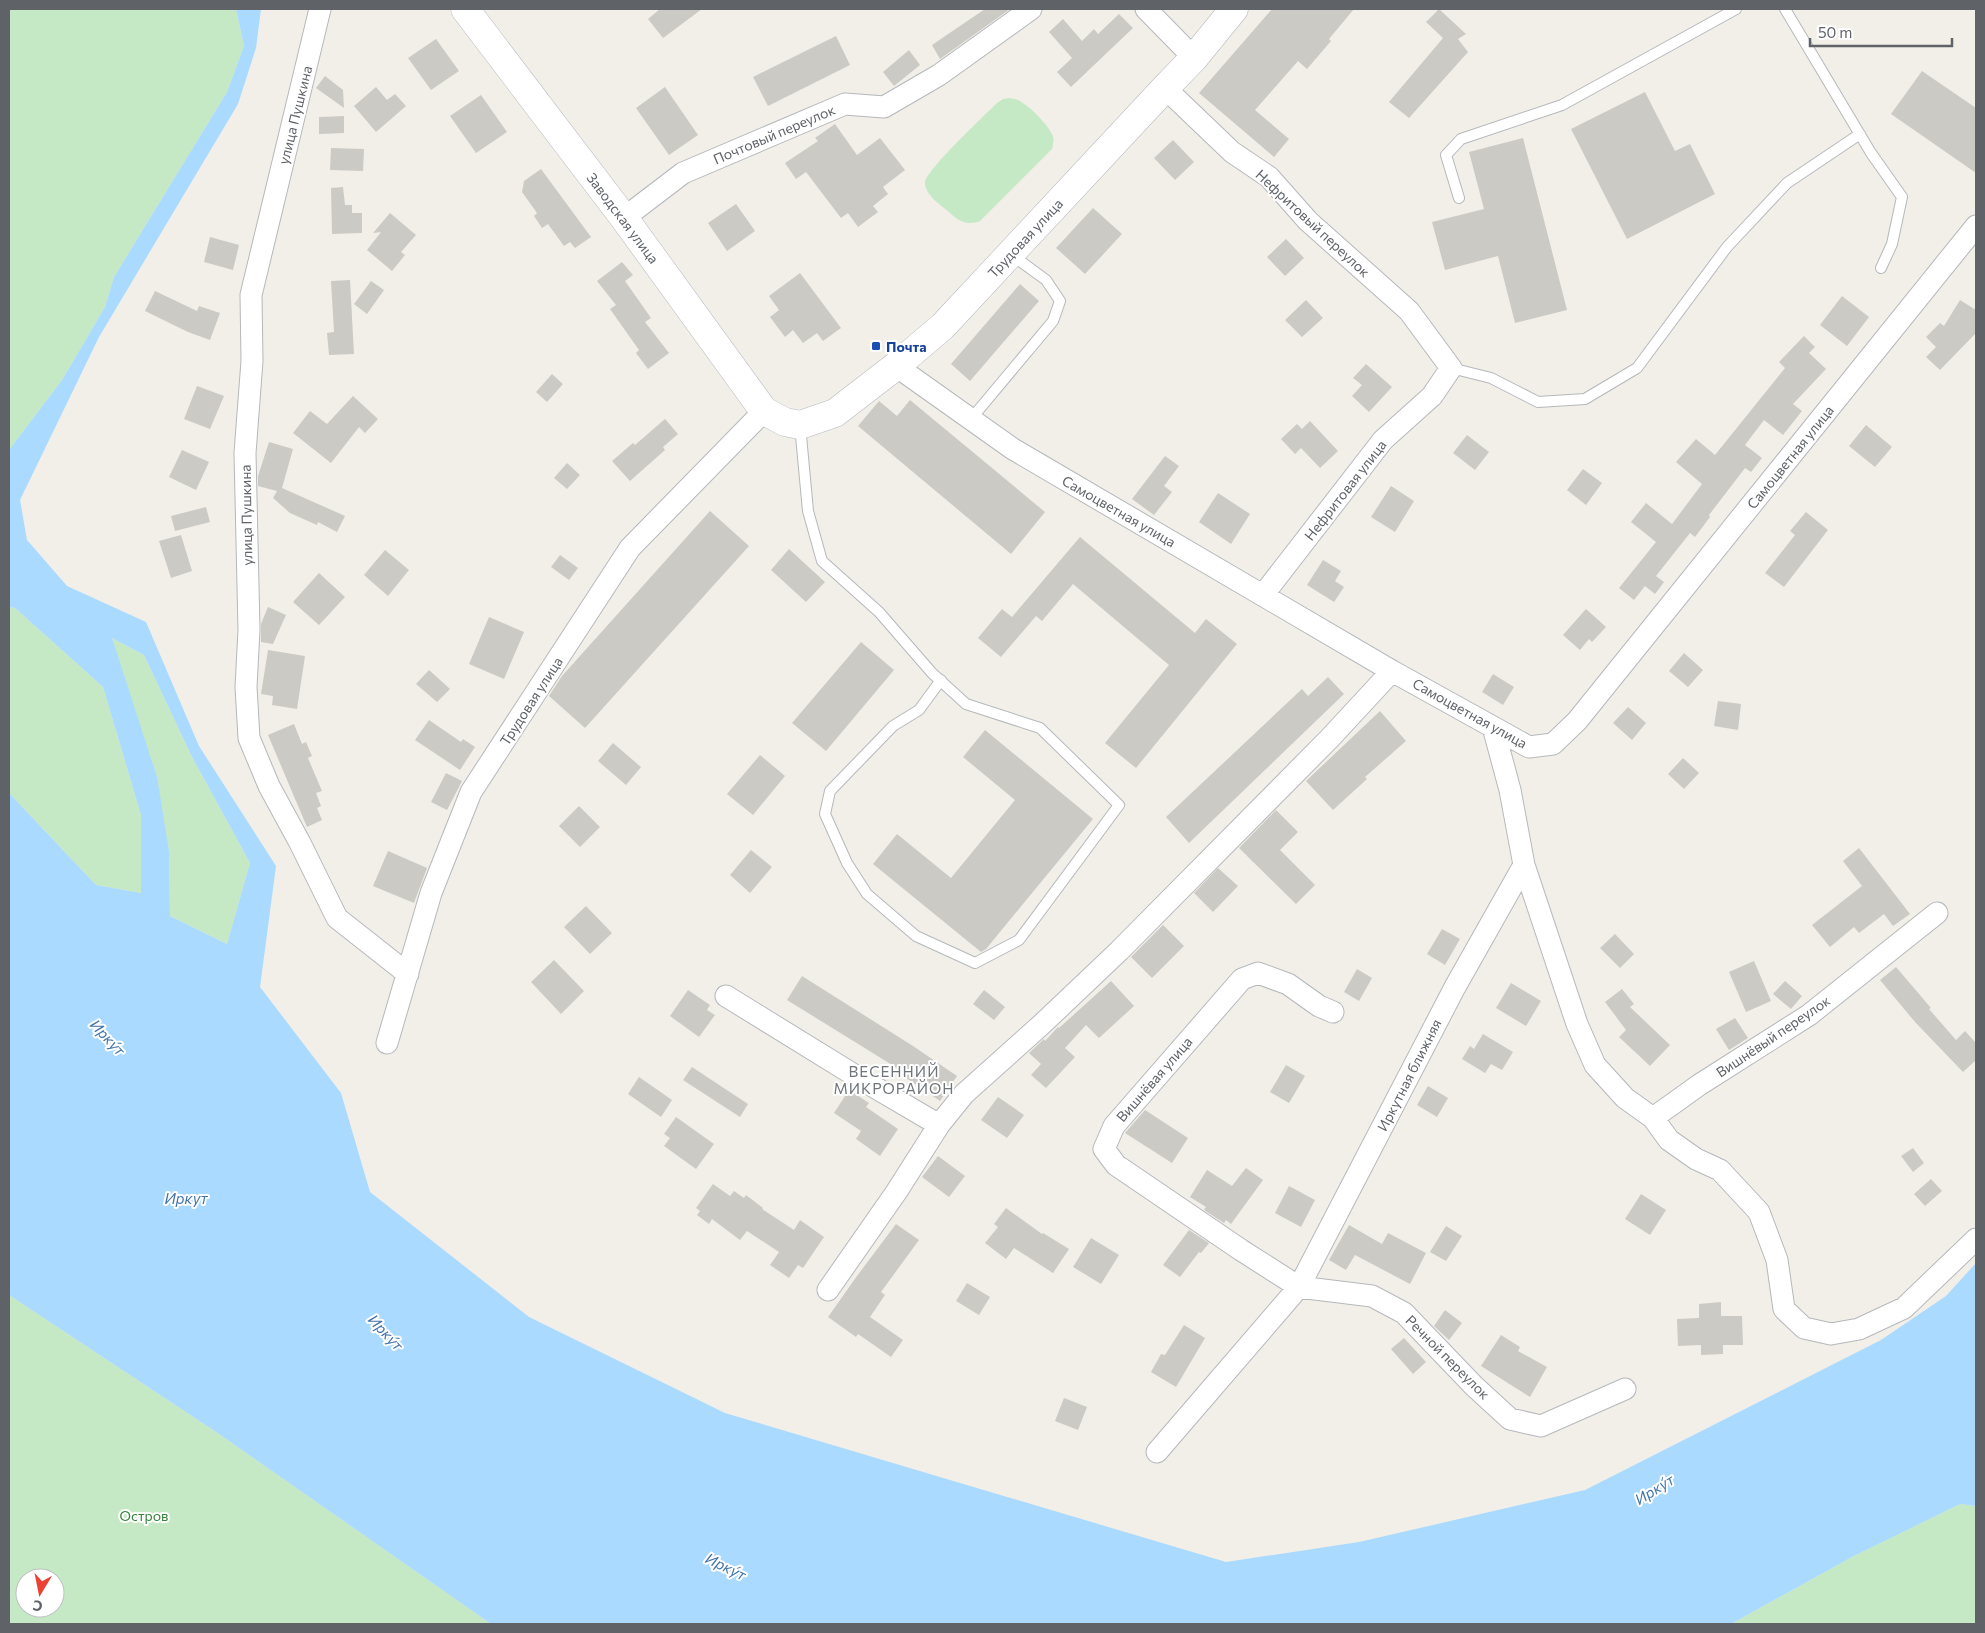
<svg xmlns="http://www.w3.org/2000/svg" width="1985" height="1633" font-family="Commissioner,sans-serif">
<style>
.green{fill:#c5e8c5;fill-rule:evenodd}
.water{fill:#aadaff;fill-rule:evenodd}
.building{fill:#cccac5}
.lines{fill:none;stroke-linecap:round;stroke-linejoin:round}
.lane-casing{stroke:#b5b8bc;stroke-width:12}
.street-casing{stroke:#b5b8bc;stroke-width:23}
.secondary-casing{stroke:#b6babf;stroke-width:29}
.lane{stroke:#fff;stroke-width:10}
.street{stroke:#fff;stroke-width:21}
.secondary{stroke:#fff;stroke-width:28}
.transit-dot{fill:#1a4fb4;stroke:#fff;stroke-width:2}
.labels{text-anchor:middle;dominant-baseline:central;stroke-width:4;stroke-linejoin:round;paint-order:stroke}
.street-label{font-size:14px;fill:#5f6368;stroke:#fff}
.transit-label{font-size:14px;font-weight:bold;fill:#164399;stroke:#fff;text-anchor:start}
.park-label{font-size:14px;fill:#348238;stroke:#fff}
.water-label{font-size:15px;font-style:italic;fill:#4174aa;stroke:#fff}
.neighbourhood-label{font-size:15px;letter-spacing:1px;fill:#70757a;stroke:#fff}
</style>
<rect width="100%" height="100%" fill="#f1efe8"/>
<path class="green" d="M9 9H236L244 46 227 92 114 277 105 307 62 380 9 450Z
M1003 99C1007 98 1011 98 1015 99 1025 101 1051 127 1053 137 1054 141 1053 145 1052 149L980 221C967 226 958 221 949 212 941 205 925 195 925 183 925 171 985 115 997 103Z
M9 607 15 608 103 687 141 815V893L96 885 9 793Z
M112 638 144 655 192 757 250 863 227 944 170 916 169 851Z
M9 1295 219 1434 491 1624H9ZM25 1578H55V1608H25Z
M1960 1504 1976 1506V1624H1731L1852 1557Z"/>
<path class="water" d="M236 9H261L256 48 238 104 99 337 20 500 27 540 67 586 146 622 199 746 276 866 260 987 341 1093 370 1192 529 1317 725 1413 1226 1562 1359 1542 1585 1490 1881 1340 1946 1296 1976 1263V1506L1960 1504 1852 1557 1731 1624H491L219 1434 9 1295V793L96 885 141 893V815L103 687 15 608 9 607V450L62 380 105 307 114 277 227 92 244 46ZM112 638 144 655 192 757 250 863 227 944 170 916 169 851 157 777Z"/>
<path class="building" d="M660 9H702L663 38 648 19Z
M985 9H1010L940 59 932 45Z
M1272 9H1354L1329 39 1331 41 1307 69 1298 61 1255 110 1289 139 1274 157 1199 93Z
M1439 9 1466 34 1458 39 1468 52 1409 118 1389 102 1443 38 1426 22Z
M1119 14 1133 28 1071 87 1057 72 1072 58 1049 32 1063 19 1082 41 1094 29 1098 34Z
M836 36 850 65 768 106 753 77Z
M436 39 459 71 431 90 408 58Z
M909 50 920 65 894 86 883 72Z
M1922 71 1976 108V173L1891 114Z
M325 76 343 90 344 108 316 88Z
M376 87 387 100 395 94 406 106 376 132 354 106Z
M665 87 698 135 669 155 636 108Z
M1645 92 1675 151 1690 144 1715 194 1627 239 1571 129Z
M481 95 507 132 476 153 450 116Z
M344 116V133L319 134V117Z
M835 124 857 155 880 138 905 170 883 187 888 194 873 206 878 212 858 227 848 213 841 218 806 172 796 179 785 163 818 141 815 138Z
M1523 138 1567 310 1515 323 1498 256 1445 270 1432 222 1484 209 1469 152Z
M1173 140 1194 162 1175 180 1154 158Z
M331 148 364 149 363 171 330 170Z
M541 169 591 237 575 248 570 242 564 246 548 224 542 228 534 216 537 213 522 192 524 181Z
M343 187 345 205H352V213H362V233L332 234 331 188Z
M736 204 755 231 727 251 708 223Z
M1093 208 1122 234 1085 274 1056 248Z
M390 213 416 235 401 252 405 255 392 271 367 250 381 232 373 233Z
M210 237 239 245 233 270 204 262Z
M1286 239 1304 258 1285 276 1267 257Z
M622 262 633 275 625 281 651 318 645 322 669 353 648 369 636 353 639 350 610 309 616 305 597 281Z
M800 273 841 328 823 341 817 333 803 343 793 330 785 337 770 317 779 310 769 296Z
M350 280 354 354 329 355 327 333 334 332 331 281Z
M371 281 384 290 367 314 354 304Z
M1020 284 1039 301 970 381 951 364Z
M155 291 197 311 199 306 220 313 210 340 188 332 145 311Z
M1842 296 1869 317 1847 346 1820 325Z
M1306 300 1323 318 1302 337 1285 320Z
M1960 300 1976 310V333L1940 370 1926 357 1936 347 1926 337 1940 323 1944 326Z
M1804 336 1815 347 1809 353 1826 369 1793 404 1802 411 1783 435 1764 420 1745 445 1762 458 1751 472 1745 468 1709 515 1710 517 1695 537 1690 533 1656 576 1664 582 1655 594 1645 586 1634 600 1619 588 1656 542 1631 522 1646 503 1672 524 1702 484 1676 462 1696 439 1715 455 1785 368 1779 362Z
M1366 364 1392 387 1369 412 1352 396 1362 385 1353 378Z
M552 374 563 384 547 402 536 392Z
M197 386 224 396 210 429 184 419Z
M353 396 378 419 365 433 359 427 331 463 293 433 310 411 327 424Z
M910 400 1045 512 1011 554 858 426 879 401 897 416Z
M665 419 678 434 663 447 665 450 630 481 612 461 633 443 635 445Z
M1310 421 1338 451 1320 468 1301 448 1295 454 1281 439 1297 424 1302 429Z
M1866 425 1892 447 1875 467 1849 446Z
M1467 435 1489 452 1475 470 1453 453Z
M269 442 293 449 282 488 345 516 337 532 318 522 317 525 290 513 273 498 277 491 258 486V476Z
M182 450 209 462 196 490 169 477Z
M1165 456 1179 466 1164 486 1172 492 1154 515 1132 499Z
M567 463 580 475 567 489 554 478Z
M1583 469 1602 483 1586 505 1567 490Z
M1391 486 1414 501 1395 532 1371 517Z
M1218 493 1250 514 1231 544 1199 522Z
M206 507 210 522 175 531 171 516Z
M710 511 749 546 585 728 549 696 562 676Z
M1806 512 1828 530 1784 587 1765 573 1795 535 1790 531Z
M181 535 192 571 171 578 159 541Z
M1080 537 1195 633 1206 619 1237 644 1136 768 1105 743 1169 665 1073 584 1042 621 1036 616 1001 657 978 638 1002 609 1012 617Z
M789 549 825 582 806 602 771 570Z
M385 550 409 570 388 596 364 575Z
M560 555 578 568 569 580 551 567Z
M1323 560 1341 571 1335 581 1344 587 1334 602 1307 585Z
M319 573 345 597 319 625 293 602Z
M268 607 286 615 273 644 261 642V624Z
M1586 609 1606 627 1592 642 1589 639 1580 650 1563 635Z
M489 617 524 632 504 679 469 664Z
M861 642 894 670 826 751 792 723Z
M268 650 305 656 297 709 272 705 273 696 261 694Z
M1684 653 1703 670 1688 687 1669 671Z
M429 670 450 689 437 702 416 684Z
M1493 674 1514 687 1503 705 1482 692Z
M1328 677 1344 694 1189 843 1166 817 1302 689 1308 696Z
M1718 701 1741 704 1738 730 1714 726Z
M1628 707 1646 723 1632 740 1613 723Z
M1380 711 1406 741 1365 777 1367 779 1333 810 1306 781Z
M429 720 461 742 463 739 475 747 460 770 415 740Z
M294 724 302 744 306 742 312 756 308 758 322 791 316 793 321 806 317 808 322 820 307 827 268 735Z
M985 730 1093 819 986 949 981 952 873 864 897 834 951 878 1015 800 963 757Z
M613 743 641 767 626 785 598 761Z
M760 755 785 776 753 815 727 794Z
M1683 758 1699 773 1684 789 1668 774Z
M446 773 462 781 447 810 431 802Z
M579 806 600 827 580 847 559 826Z
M1276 810 1298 832 1280 850 1315 885 1296 904 1239 848Z
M1859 848 1910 914 1893 926 1884 914 1859 933 1854 927 1830 947 1812 925 1862 886 1843 861Z
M751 850 772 867 750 893 730 875Z
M388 851 427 868 414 903 373 886Z
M1218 868 1238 886 1213 912 1194 893Z
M586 906 612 933 590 954 564 927Z
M1163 925 1184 946 1152 978 1131 957Z
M1442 929 1460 939 1445 965 1427 954Z
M1615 934 1634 954 1620 968 1600 948Z
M554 960 584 991 561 1014 531 982Z
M1754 961 1771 1001 1746 1012 1729 972Z
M1896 967 1931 1008 1929 1009 1956 1040 1965 1031 1976 1043V1060L1963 1072 1915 1022 1880 980Z
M1357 969 1372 978 1359 1001 1344 992Z
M802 976 913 1046 957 1076 940 1101 896 1071 897 1068 787 1000Z
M1111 981 1134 1006 1099 1038 1086 1025 1065 1048 1075 1057 1046 1088 1031 1075 1041 1064 1029 1053 1044 1039 1045 1041 1058 1027 1059 1028Z
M1785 981 1802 996 1791 1009 1773 994Z
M1511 983 1541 1001 1526 1026 1496 1008Z
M1622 989 1634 1004 1630 1007 1670 1045 1650 1066 1619 1037 1626 1030 1605 1002Z
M688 990 710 1005 707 1010 715 1015 699 1037 670 1016Z
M984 990 1005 1007 994 1020 973 1004Z
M1735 1018 1748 1038 1729 1050 1716 1029Z
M1483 1034 1513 1052 1502 1070 1491 1064 1485 1073 1462 1059 1470 1046 1474 1049Z
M1286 1065 1305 1076 1289 1103 1270 1092Z
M692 1067 748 1104 740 1117 683 1080Z
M639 1077 672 1100 661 1117 628 1094Z
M1428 1086 1448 1098 1437 1117 1417 1105Z
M849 1090 869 1103 866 1107 898 1129 880 1156 856 1139 861 1131 834 1113Z
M998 1097 1024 1115 1007 1138 981 1120Z
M1145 1110 1188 1138 1172 1163 1125 1133Z
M676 1117 714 1144 696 1169 664 1146 670 1138 664 1134Z
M1913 1148 1924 1163 1913 1172 1901 1156Z
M938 1156 965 1176 949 1197 922 1177Z
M1246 1168 1263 1180 1231 1224 1226 1220 1224 1223 1204 1210 1206 1207 1190 1197 1207 1170 1232 1186Z
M1931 1179 1942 1191 1925 1206 1914 1194Z
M713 1184 730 1196 734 1191 744 1198 746 1195 763 1208 762 1209 794 1230 800 1220 824 1237 803 1268 798 1265 789 1278 770 1265 779 1252 747 1231 740 1240 712 1219 709 1224 697 1215 700 1211 696 1208Z
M1289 1186 1315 1200 1301 1227 1275 1213Z
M1641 1194 1666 1210 1650 1235 1625 1219Z
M1006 1208 1042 1234 1043 1233 1069 1249 1053 1273 1014 1248 1006 1259 985 1243 998 1227 994 1224Z
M896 1224 919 1240 881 1292 885 1295 870 1317 903 1340 891 1357 858 1334 856 1337 828 1317 857 1276Z
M1349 1225 1382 1244 1388 1233 1426 1253 1410 1284 1355 1255 1346 1270 1329 1260Z
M1446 1226 1462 1236 1446 1261 1430 1252Z
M1189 1230 1209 1243 1201 1253 1199 1252 1180 1277 1163 1265Z
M1091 1238 1119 1255 1101 1284 1073 1267Z
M967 1283 990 1297 979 1315 956 1301Z
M1721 1302V1316H1742L1743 1345H1723V1354L1701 1355V1345L1678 1346 1677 1319 1699 1318V1304Z
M1445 1310 1462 1323 1449 1340 1434 1326Z
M1184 1325 1205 1338 1176 1387 1151 1372 1161 1354 1165 1355Z
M1501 1335 1520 1347 1518 1351 1547 1367 1530 1397 1481 1366Z
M1404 1338 1426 1362 1413 1374 1391 1349Z
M1064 1398 1087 1407 1078 1430 1055 1421Z"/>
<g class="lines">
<g class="lane-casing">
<path id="lane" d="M1785 9 1871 153 1902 197 1892 244 1881 268
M1459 198 1446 155 1461 139 1562 105 1736 9
M1451 368 1491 378 1538 402 1585 399 1637 368 1727 247 1787 183 1860 134
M971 419 1053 321 1060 301 1046 280 1012 255
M800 425 808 511 822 561 879 612 932 673 966 704 1040 728 1119 805 1019 940 975 963 916 936 867 894 847 863 825 814 830 791 893 726 919 710 941 680"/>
</g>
<g class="street-casing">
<path id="street" d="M320 9 251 295 252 361 245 453 249 630 246 687 249 738 269 786 300 843 337 918 408 974
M1146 9 1194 58
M1165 88 1232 152 1269 177 1308 221 1409 311 1451 368 1432 396 1383 440 1263 595
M624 218 683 173 845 104 884 107 939 75 1031 9
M896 366 1013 449 1392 671 1529 747 1553 744 1577 721 1976 226
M1493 727 1510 790 1524 865 1577 1024 1595 1065 1625 1098 1653 1118 1669 1140 1696 1159 1720 1170 1759 1212 1777 1260 1784 1309 1804 1328 1831 1334 1859 1329 1904 1308 1976 1239
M726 996 859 1078 939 1125
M1333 1012 1319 1006 1288 984 1258 973 1242 979 1114 1126 1104 1149 1116 1165 1241 1250 1299 1287 1455 987 1524 865
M387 1043 431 893 471 792 630 548 764 411
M1653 1118 1699 1085 1809 1015 1937 913
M828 1290 897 1191 939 1125 964 1094 1041 1025 1119 951 1330 738 1392 671
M1157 1452 1299 1287 1372 1296 1404 1313 1474 1386 1510 1419 1541 1426 1625 1389"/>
</g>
<g class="secondary-casing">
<path id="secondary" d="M465 9 624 218 764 411 785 422 800 425 835 413 896 366 943 326 1165 88 1194 58 1234 9"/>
</g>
<use href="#lane" class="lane"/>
<use href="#street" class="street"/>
<use href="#secondary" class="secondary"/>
</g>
<rect class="transit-dot" x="871" y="341" width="10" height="10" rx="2.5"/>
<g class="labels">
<g class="street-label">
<text transform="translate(295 115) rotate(-76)">улица Пушкина</text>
<text transform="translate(774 134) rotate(-23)">Почтовый переулок</text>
<text transform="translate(623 218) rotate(53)">Заводская улица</text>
<text transform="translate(1313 223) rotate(43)">Нефритовый переулок</text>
<text transform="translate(1025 238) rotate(-47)">Трудовая улица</text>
<text transform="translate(1790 457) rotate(-51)">Самоцветная улица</text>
<text transform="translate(1345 490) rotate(-52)">Нефритовая улица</text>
<text transform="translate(1119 511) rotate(30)">Самоцветная улица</text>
<text transform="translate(246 515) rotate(-91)">улица Пушкина</text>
<text transform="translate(531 701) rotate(-57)">Трудовая улица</text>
<text transform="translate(1470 713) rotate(29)">Самоцветная улица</text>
<text transform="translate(1773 1036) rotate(-34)">Вишнёвый переулок</text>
<text transform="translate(1409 1075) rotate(-63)">Иркутная ближняя</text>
<text transform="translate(1154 1079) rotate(-49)">Вишнёвая улица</text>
<text transform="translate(1448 1357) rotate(45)">Речной переулок</text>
</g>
<g class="transit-label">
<text x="886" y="346">Почта</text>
</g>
<g class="park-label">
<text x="144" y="1515">Остров</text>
</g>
<g class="water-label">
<text transform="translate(108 1037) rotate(47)">Ирку́т</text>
<text x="186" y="1198">Иркут</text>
<text transform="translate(386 1332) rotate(47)">Ирку́т</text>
<text transform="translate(1654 1489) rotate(-32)">Ирку́т</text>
<text transform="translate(726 1566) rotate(26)">Ирку́т</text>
</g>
<g class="neighbourhood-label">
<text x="894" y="1071">ВЕСЕННИЙ<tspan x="894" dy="17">МИКРОРАЙОН</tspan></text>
</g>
</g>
<rect width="1985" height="1633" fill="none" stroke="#5f6368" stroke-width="20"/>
<g transform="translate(40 1593) rotate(190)"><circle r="24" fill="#ffffff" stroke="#bfc1c3"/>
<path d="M0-4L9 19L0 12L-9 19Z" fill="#ea4335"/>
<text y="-8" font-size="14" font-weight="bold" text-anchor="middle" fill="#5f6368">С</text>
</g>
<path d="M1810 38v8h142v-8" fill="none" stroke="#5f6368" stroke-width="2.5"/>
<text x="1818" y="38" font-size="15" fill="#5f6368" stroke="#ffffff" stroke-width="4" paint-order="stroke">50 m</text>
</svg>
